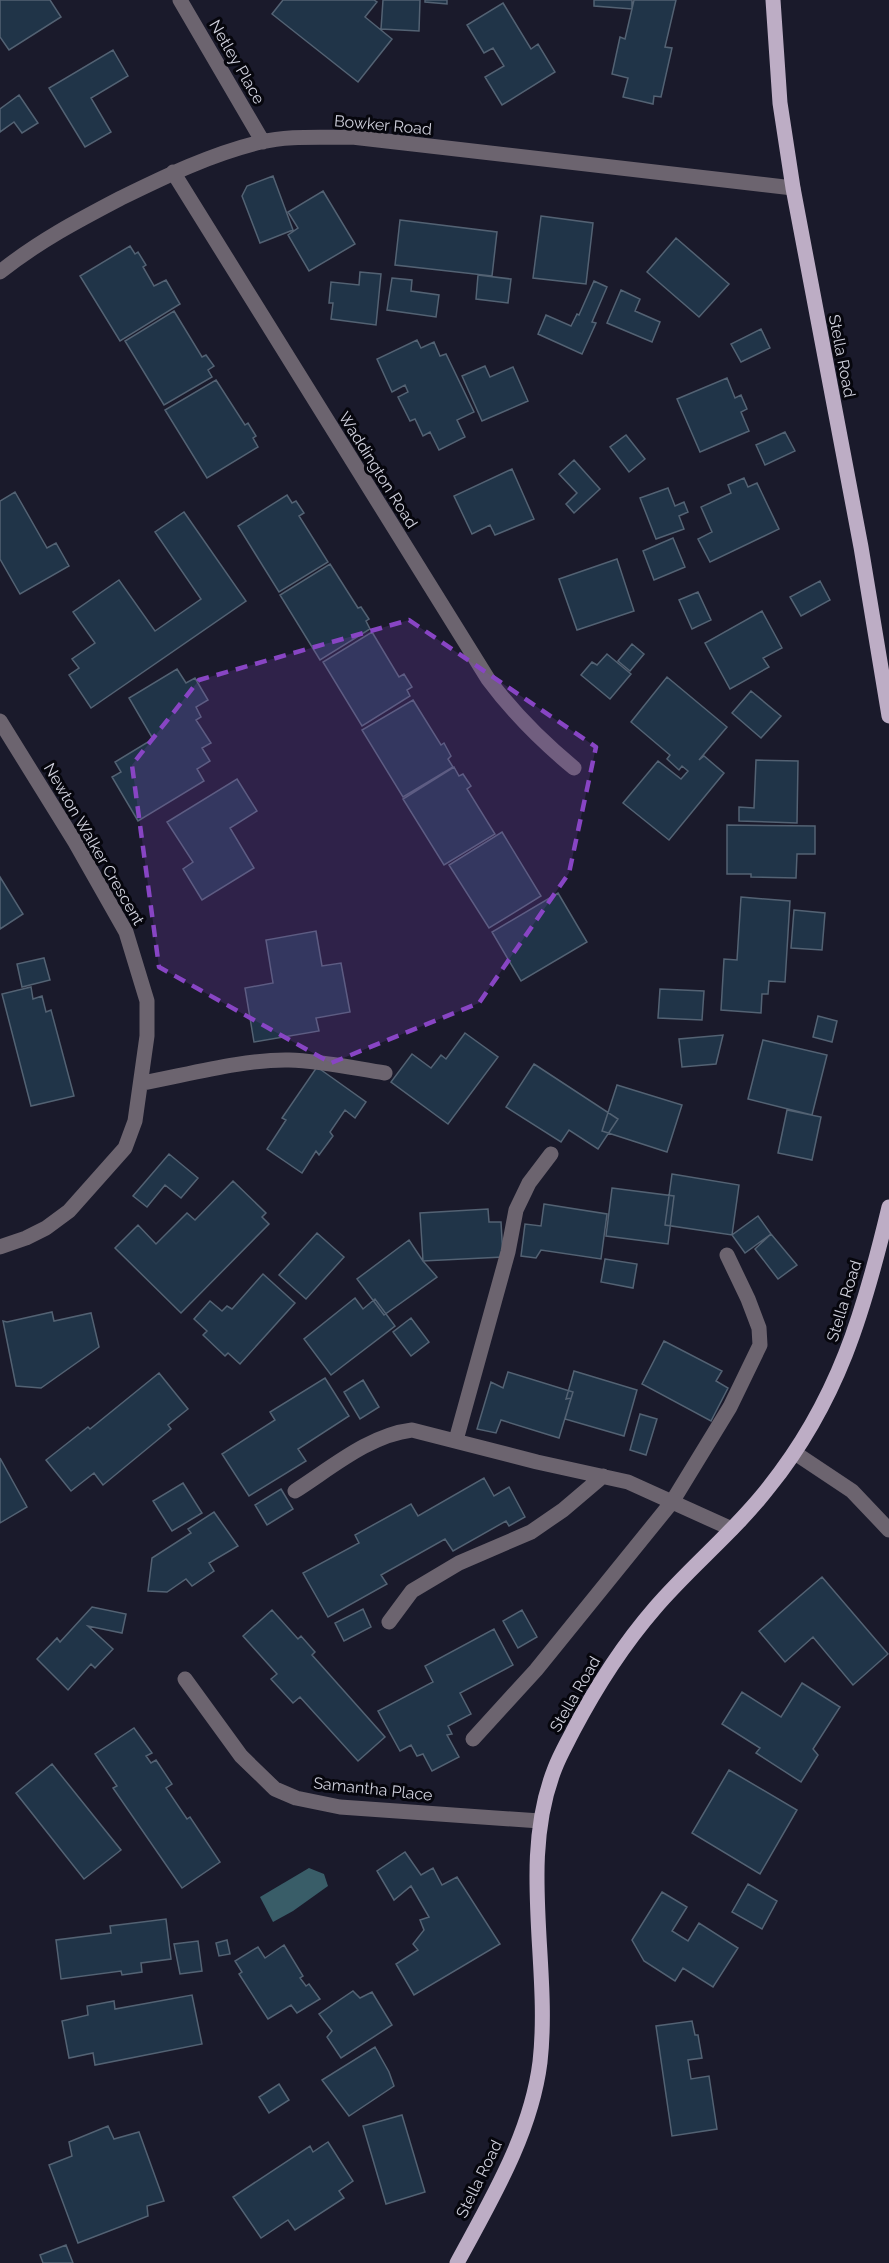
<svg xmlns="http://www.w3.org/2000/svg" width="889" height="2263" font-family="Raleway,sans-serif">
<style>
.water{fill:#395d68}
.building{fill:#203448;stroke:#536273;stroke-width:1.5}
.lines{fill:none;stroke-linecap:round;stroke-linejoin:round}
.minor{stroke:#6c646f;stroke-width:15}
.major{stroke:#bdadc5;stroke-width:15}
.marked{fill:#8845c4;fill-opacity:0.2;stroke:#8845c4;stroke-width:4.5;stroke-dasharray:12 8;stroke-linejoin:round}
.labels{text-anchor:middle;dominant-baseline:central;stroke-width:6;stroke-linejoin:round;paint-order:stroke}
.street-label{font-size:16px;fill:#d0d1dd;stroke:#06060d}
</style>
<rect width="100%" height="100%" fill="#1a1a2b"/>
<path class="water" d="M309 1868 324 1874 328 1886 293 1911 273 1922 260 1897Z"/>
<path class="building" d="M0 0H50L61 17 9 50 0 37Z
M283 0H374L377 2 365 17 392 39 358 82 272 14Z
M383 0H420L419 31 381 29Z
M425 0H447V4L425 2Z
M594 0H632V9L594 6Z
M634 0H676L665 47 672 48 661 97 654 96 653 104 623 97 628 78 612 74 620 37 625 39Z
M503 3 531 49 538 44 555 72 502 105 485 77 504 66 493 48 484 53 467 25Z
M113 50 128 76 91 98 111 132 85 147 49 88Z
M19 95 38 123 22 133 14 122 0 132V109Z
M273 176 293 230 260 243 242 196 247 186Z
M323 191 355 244 309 271 288 235 298 228 288 212Z
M541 216 593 223 586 284 533 278Z
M400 220 497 232 492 276 395 265Z
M676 238 729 284 699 317 647 272Z
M130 246 135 254 138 252 146 265 143 267 154 286 166 280 180 304 120 341 80 276Z
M360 272 381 274 376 325 331 319 333 303H329L331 282 359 285Z
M478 275 511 279 508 303 476 299Z
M392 278 412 280 411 291 439 295 436 317 387 310Z
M594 281 607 287 592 322 596 323 582 354 538 334 546 315 571 326 577 314 579 315Z
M621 290 640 299 635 311 660 322 652 342 607 323Z
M174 311 202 357 206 355 214 366 208 370 212 377 164 405 125 341Z
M761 329 770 348 741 362 731 344Z
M417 340 421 348 434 342 440 356 446 354 474 412 457 420 465 437 439 450 430 432 423 436 415 419 410 421 398 397 408 392 405 385 392 392 377 359Z
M485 366 490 377 513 367 528 401 482 421 462 376Z
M727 378 735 398 741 395 747 409 741 412 749 431 700 452 677 399Z
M216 380 245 425 248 423 256 436 253 438 258 447 207 478 165 410Z
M785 432 795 451 765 465 756 445Z
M626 435 645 459 629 472 610 447Z
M574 460 600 489 574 513 566 504 577 493 559 474Z
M512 469 534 519 495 535 490 525 472 534 454 496Z
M744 478 748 487 757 483 779 529 710 562 698 539 712 532 701 507 731 493 728 485Z
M668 488 675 506 684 502 688 512 679 516 684 529 656 539 640 498Z
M15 492 47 548 56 543 69 566 20 594 0 559V501Z
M287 495 292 503 296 501 304 513 299 516 328 562 279 592 238 526Z
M184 512 246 601 91 708 69 675 79 668 72 659 95 643 73 612 119 580 155 631 201 599 155 532Z
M673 538 685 567 654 580 643 551Z
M617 559 634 611 577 630 559 579Z
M330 564 358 608 361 607 369 619 366 621 370 629 320 660 280 595Z
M820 581 830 600 801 616 790 597Z
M698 592 711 620 692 629 679 600Z
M762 611 782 648 763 658 769 667 730 689 705 643Z
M372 632 399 677 404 674 412 687 407 690 410 696 362 726 323 662Z
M632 644 644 654 630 671 618 661Z
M607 654 631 674 610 699 581 675 592 662 597 665Z
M177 669 186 683 195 678 208 700 196 707 201 717 196 720 211 743 202 748 210 761 197 769 204 781 138 821 112 777 121 772 115 762 153 739 129 698Z
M667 677 727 727 699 760 704 756 724 773 669 840 623 803 658 761 681 779 688 771 682 766 679 770 667 759 670 755 631 722Z
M751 691 781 716 761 738 732 713Z
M413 700 441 745 444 743 451 756 448 759 453 767 403 797 362 730Z
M756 760 798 761 797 823 739 821V807L754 808Z
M454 767 459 776 463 774 471 786 467 789 495 834 444 865 403 799Z
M237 779 257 811 230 828 254 868 202 900 183 869 193 862 167 822Z
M727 825 815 826V854H797L796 878 751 877V874H727Z
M502 832 541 896 489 928 449 865Z
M0 877 23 914 0 929Z
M558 893 587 942 521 981 492 932Z
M741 897 790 901 785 982 769 981 768 994H762L761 1013 721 1010 724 959 737 960Z
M794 910 825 913 822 950 791 948Z
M316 931 322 966 341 963 350 1012 316 1018 319 1031 254 1042 245 988 273 983 266 940Z
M44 958 50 980 22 987 17 964Z
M31 987 33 999 42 996 46 1012 51 1010 74 1096 31 1106 2 994Z
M660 989 704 991 702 1020 658 1018Z
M818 1016 837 1021 832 1042 813 1037Z
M465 1033 498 1057 448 1124 391 1082 412 1054 431 1068 441 1055 446 1059Z
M723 1035 716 1064 682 1067 679 1039Z
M763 1040 827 1055 812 1115 748 1099Z
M534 1064 618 1119 598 1149 569 1130 561 1142 506 1107Z
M317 1067 366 1102 355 1118 345 1110 330 1132 333 1136 319 1155 316 1151 302 1173 267 1149 286 1120 282 1118Z
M617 1085 682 1105 667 1152 602 1131Z
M787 1110 821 1117 812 1160 778 1153Z
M169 1154 198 1178 181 1198 165 1185 147 1207 133 1196Z
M672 1174 739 1185 732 1235 665 1225Z
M233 1181 266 1213 262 1217 269 1224 181 1313 115 1248 138 1225 156 1244 187 1213 195 1220Z
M612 1188 674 1196 668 1244 606 1236Z
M544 1204 607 1214 601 1259 541 1250 536 1258 521 1256 525 1224 541 1226Z
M488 1209 489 1222H501L503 1257 423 1261 420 1213Z
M758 1216 771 1234 745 1253 732 1235Z
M317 1233 344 1257 306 1299 279 1275Z
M771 1234 797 1265 778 1279 755 1249Z
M409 1240 423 1261 437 1277 384 1315 357 1279Z
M605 1259 637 1264 633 1288 601 1282Z
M263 1274 295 1303 240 1364 228 1353 225 1356 203 1335 207 1331 194 1319 210 1301 222 1311 227 1306 232 1309Z
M355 1298 363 1309 375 1299 395 1326 331 1375 304 1339Z
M52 1312 54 1321 91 1313 99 1347 41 1388 16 1386 3 1321 7 1322Z
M411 1318 429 1342 411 1356 393 1332Z
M664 1341 722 1371 716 1381 728 1388 711 1421 642 1384Z
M574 1371 637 1390 624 1436 565 1419 571 1398 566 1399Z
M508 1372 573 1392 559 1438 501 1420 496 1433 477 1429 491 1382 503 1388Z
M159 1373 188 1409 168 1425 171 1429 103 1485 94 1473 71 1491 46 1460 88 1427 90 1429Z
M325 1378 349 1416 298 1449 306 1461 249 1496 222 1454 275 1420 270 1412Z
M363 1380 379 1407 360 1419 344 1392Z
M640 1414 657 1419 646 1455 630 1450Z
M0 1458 27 1507 0 1523Z
M484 1478 494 1496 509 1487 525 1517 509 1526 506 1521 453 1551 445 1539 381 1575 387 1584 328 1617 303 1573 359 1543 355 1535 411 1504 418 1516Z
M183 1483 202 1513 172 1531 153 1501Z
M281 1489 293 1509 267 1525 255 1505Z
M214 1512 238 1546 209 1563 214 1571 192 1586 186 1579 167 1592 148 1591 152 1558 191 1533 188 1529Z
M822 1577 888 1654 853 1685 813 1637 785 1662 759 1631Z
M92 1607 126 1614 122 1633 88 1626 113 1649 95 1668 91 1664 68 1690 37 1659 57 1638 60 1642Z
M363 1609 371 1627 344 1641 335 1623Z
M272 1610 298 1639 301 1636 315 1652 312 1655 385 1737 358 1761 300 1697 293 1703 271 1679 277 1674 243 1636Z
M522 1610 537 1637 518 1648 503 1621Z
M494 1629 513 1665 460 1693 471 1714 448 1726 452 1734 447 1735 459 1757 432 1771 423 1754 417 1756 411 1745 400 1751 378 1711 433 1682 425 1666Z
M802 1683 840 1707 813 1749 818 1755 801 1782 756 1753 760 1748 722 1724 742 1692 781 1717Z
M134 1728 152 1753 146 1756 151 1763 156 1760 172 1784 166 1788 187 1819 190 1817 220 1862 182 1888 113 1788 117 1786 95 1754Z
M52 1764 121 1850 84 1879 16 1793Z
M729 1770 797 1810 760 1874 692 1833Z
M405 1852 421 1875 433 1868 442 1885 457 1877 500 1944 414 1995 396 1964 418 1950 413 1944 424 1930 420 1920 429 1917 411 1886 394 1900 377 1871Z
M748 1884 777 1901 762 1929 732 1912Z
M662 1892 687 1907 672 1931 688 1941 699 1923 738 1948 713 1987 683 1968 675 1981 644 1961 632 1940Z
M166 1919 171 1959 141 1963 142 1972 122 1975 121 1971 61 1979 56 1940 111 1933 110 1926Z
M227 1940 230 1954 219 1956 216 1943Z
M198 1941 202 1971 180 1974 174 1944Z
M284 1945 303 1976 300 1978 306 1986 309 1984 320 1999 297 2013 291 2005 268 2019 239 1974 242 1972 235 1961 258 1947 265 1958Z
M353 1991 360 1998 372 1992 392 2025 341 2058 327 2037 332 2031 319 2014Z
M192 1995 202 2044 95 2065 93 2053 69 2058 62 2021 88 2015 87 2006 114 2001 115 2009Z
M692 2021 695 2035H698L702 2058 688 2060 691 2079 709 2076 717 2129 672 2136 656 2026Z
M375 2047 389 2072 394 2086 349 2116 322 2080Z
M279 2084 289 2100 269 2113 259 2097Z
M402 2115 425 2192 386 2204 363 2126Z
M108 2126 114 2139 139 2132 164 2201 147 2206 148 2216 78 2243 49 2165 72 2156 69 2142Z
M328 2142 353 2181 339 2191 344 2198 295 2230 288 2220 261 2238 233 2197 310 2146 313 2152Z
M66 2245 73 2263H43L40 2255Z"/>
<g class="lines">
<path class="minor" d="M180 0 263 142
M173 172 488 679C514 714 540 740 574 768
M0 272C39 241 77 221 121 198 166 176 211 154 261 142 290 135 322 138 352 137L793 188
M0 721 75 842 126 932 147 1001V1036L135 1121 125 1148 69 1211 46 1228 26 1238 0 1247
M142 1083C186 1075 245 1059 289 1060 322 1061 353 1068 385 1073
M456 1440 508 1252 516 1210 529 1183 551 1154
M795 1453 852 1491 889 1530
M295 1491C330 1469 369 1435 412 1430L537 1462 628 1482 732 1529
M389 1622 412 1591 459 1563 531 1532 563 1510 603 1476
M185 1679 241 1756 275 1789 296 1798 340 1807 540 1821
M473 1739 536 1670 672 1502 730 1407 760 1345 759 1328 748 1299 727 1255"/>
<path class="major" d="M773 0 780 103 793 188 861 547 889 716
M457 2263C491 2200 531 2134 540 2062 551 1965 518 1861 555 1768 560 1755 567 1743 573 1731 596 1687 623 1645 655 1608 691 1566 735 1531 769 1487 838 1401 864 1312 889 1207"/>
</g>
<path class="marked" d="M409 620 596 747 569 873 479 1003 331 1063 159 967 132 765 199 680Z"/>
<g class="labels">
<g class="street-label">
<text transform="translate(237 62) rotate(60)">Netley Place</text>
<text transform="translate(383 125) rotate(5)">Bowker Road</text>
<text transform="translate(842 356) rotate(79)">Stella Road</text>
<text transform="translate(378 470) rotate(58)">Waddington Road</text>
<text transform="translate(94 844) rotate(60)">Newton Walker Crescent</text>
<text transform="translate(844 1301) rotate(-73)">Stella Road</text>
<text transform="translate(575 1694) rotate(-60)">Stella Road</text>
<text transform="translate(373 1789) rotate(6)">Samantha Place</text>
<text transform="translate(479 2179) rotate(-64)">Stella Road</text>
</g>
</g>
</svg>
